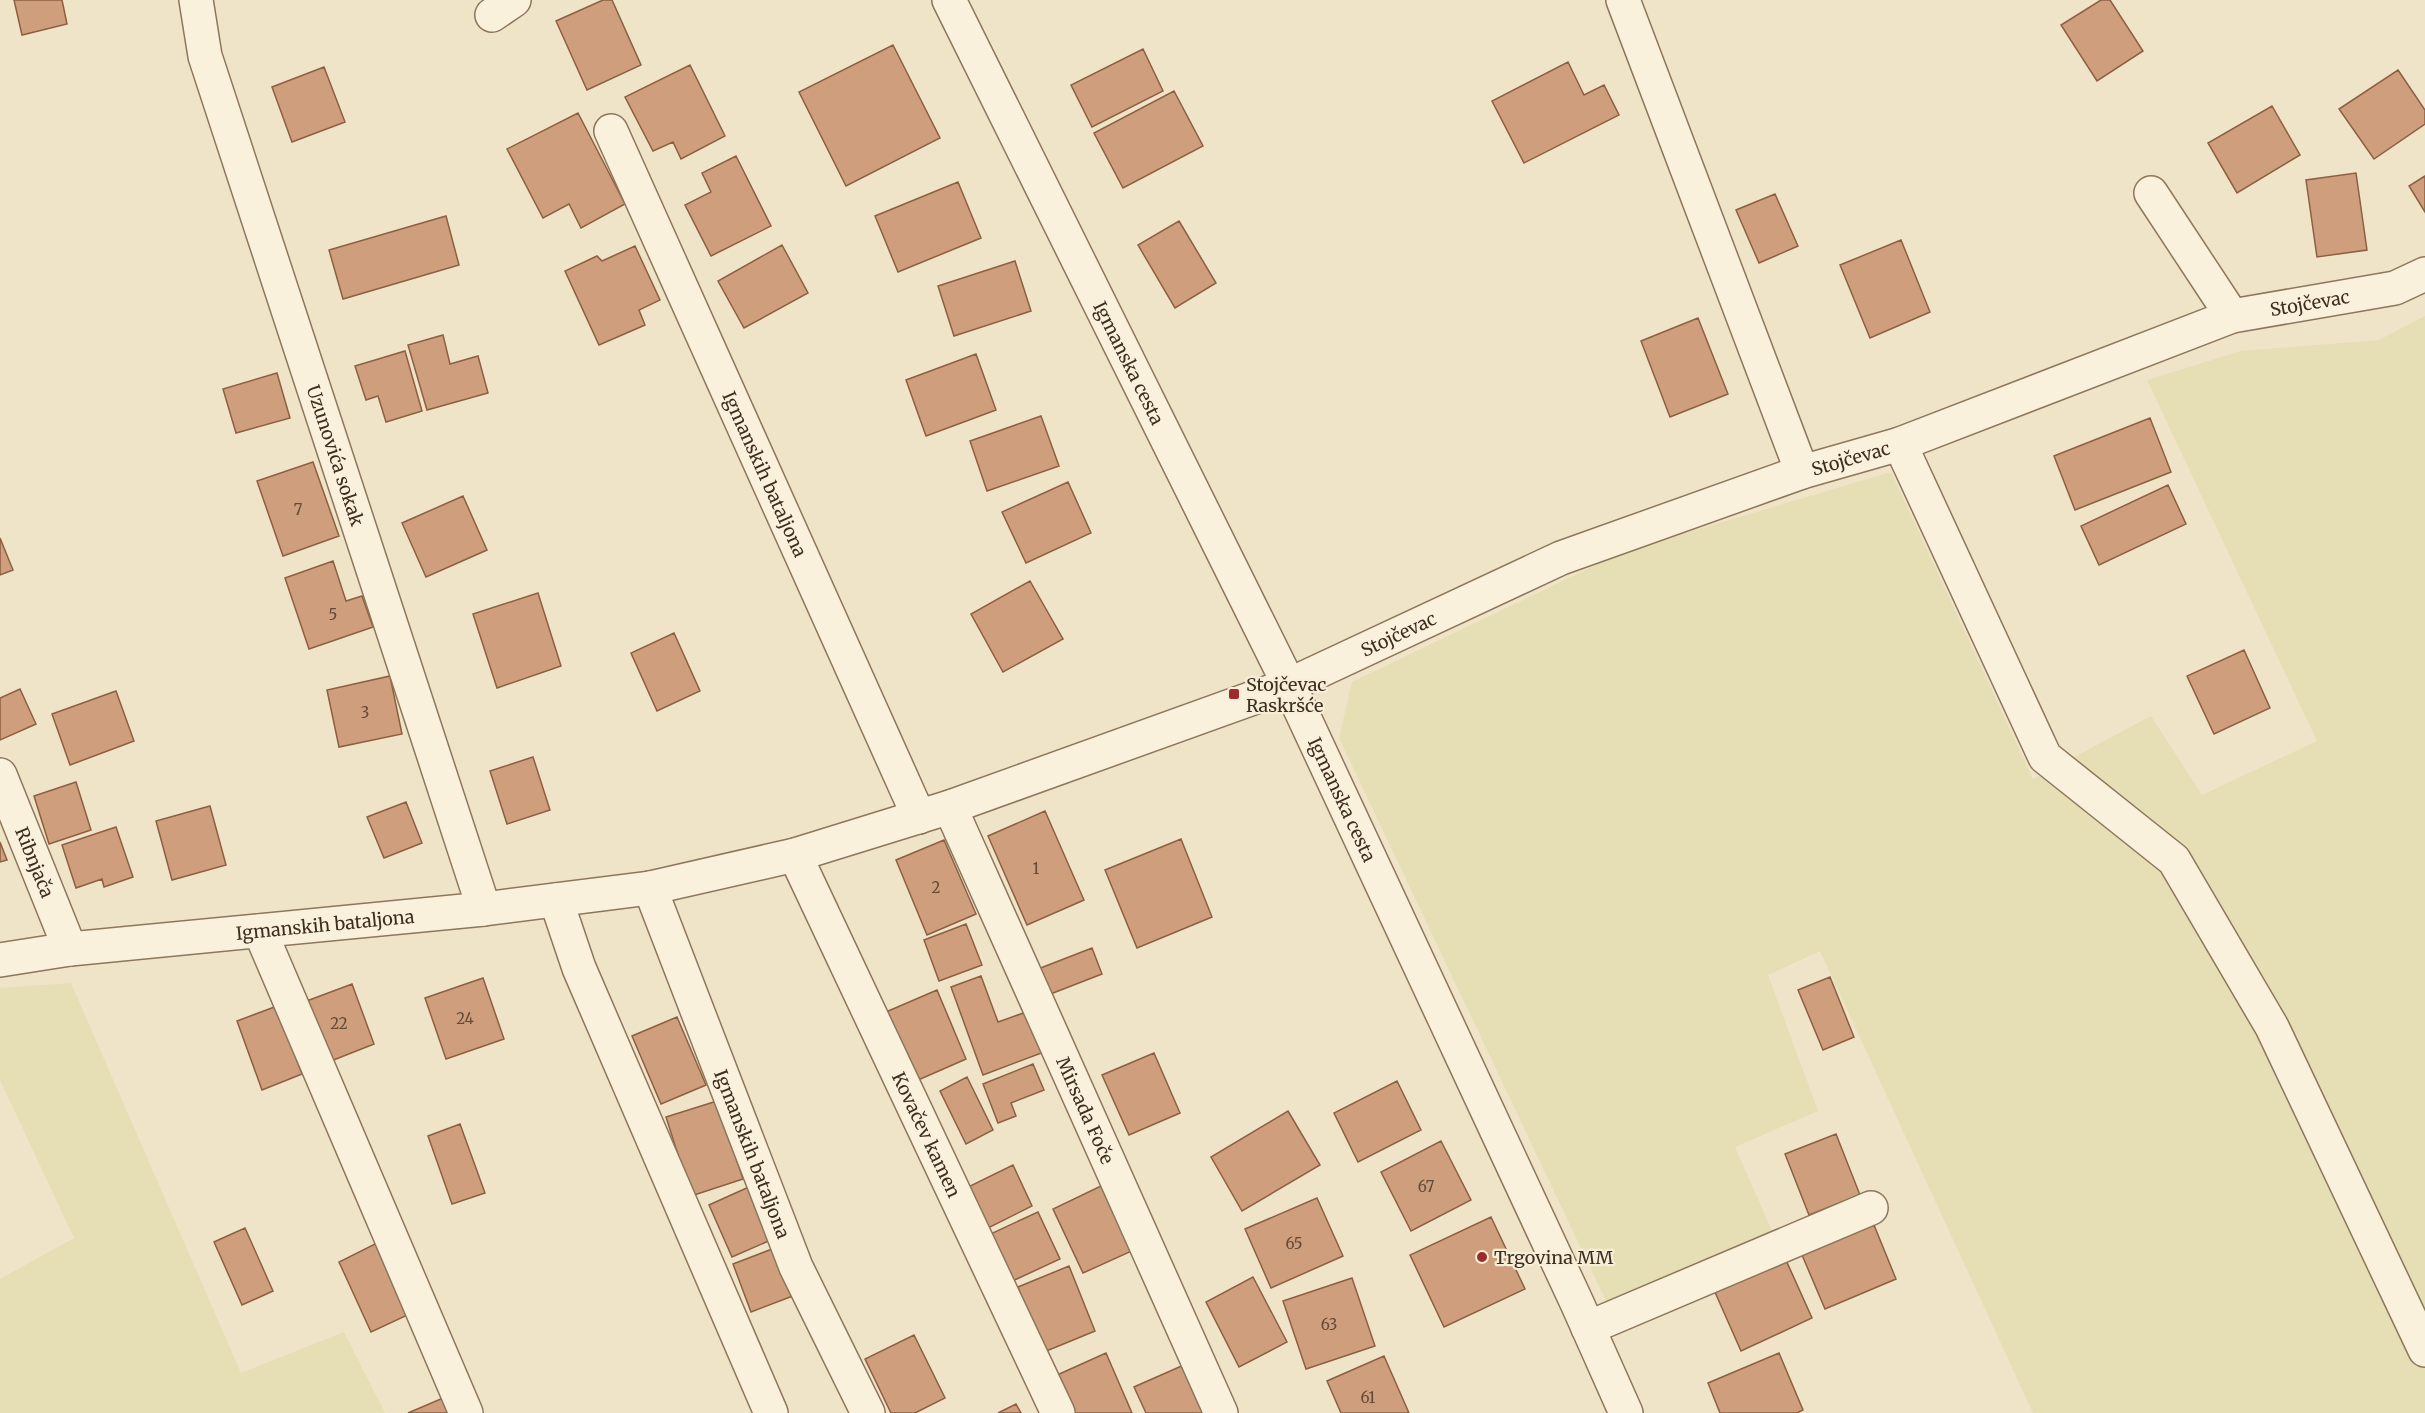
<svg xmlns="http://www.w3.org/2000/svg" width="2425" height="1413" font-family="Merriweather,serif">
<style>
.farmland{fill:#e6deb5}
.building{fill:#cf9f7d;stroke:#8d5f41;stroke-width:1.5}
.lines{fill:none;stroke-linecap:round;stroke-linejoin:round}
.minor-casing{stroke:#8d765c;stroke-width:36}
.minor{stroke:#faf1dc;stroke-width:33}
.poi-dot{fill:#9e2a2b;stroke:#f7eed8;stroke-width:2}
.labels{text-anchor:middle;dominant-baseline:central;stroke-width:4.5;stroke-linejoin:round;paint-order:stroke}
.number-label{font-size:15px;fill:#624a37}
.street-label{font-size:18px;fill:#3d2e20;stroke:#f7eed8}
.poi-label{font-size:18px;fill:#3d2e20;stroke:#f7eed8;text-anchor:start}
</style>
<rect width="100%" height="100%" fill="#f0e4c8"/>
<path class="farmland" d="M2425 316V1413H2033L1820 951 1768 975 1818 1111 1735 1147 1773 1233 1608 1305 1339 738 1352 682 1625 551 1891 472 2033 779 2151 716 2202 795 2317 741 2147 380 2241 351 2379 340Z
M71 983 241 1373 344 1332 385 1413H0V1279L74 1238 0 1080V988Z"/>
<path class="building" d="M14 0H62L67 24 22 35Z
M603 0H612L641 65 587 90 556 21Z
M2101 0H2110L2143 51 2097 81 2061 25Z
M893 45 940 138 846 186 799 92Z
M1143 49 1163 91 1092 127 1071 85Z
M1568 62 1584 95 1604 85 1619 115 1524 163 1492 101Z
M690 65 725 136 681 159 673 142 653 151 625 97Z
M324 67 345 122 292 142 272 87Z
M2398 70 2425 110V124L2374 159 2339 109Z
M1174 91 1203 146 1123 188 1094 133Z
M2272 106 2300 155 2237 193 2208 143Z
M578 113 625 204 581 228 569 204 543 218 507 149Z
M736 156 771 226 711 256 685 205 711 192 702 173Z
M2356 173 2367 250 2317 257 2306 180Z
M2425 176V212L2409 186Z
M958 182 981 238 898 272 875 216Z
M1775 194 1798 246 1759 263 1736 210Z
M446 216 459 265 343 299 329 250Z
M1179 221 1216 283 1175 308 1138 245Z
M1901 240 1930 312 1870 338 1840 265Z
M782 245 808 293 744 328 718 281Z
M635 246 660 300 639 310 645 325 599 345 565 271 597 256 602 261Z
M1015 261 1031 311 954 336 938 286Z
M1698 318 1728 394 1670 417 1641 341Z
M443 335 450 364 478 356 488 393 427 410 408 345Z
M405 351 422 411 386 422 378 396 366 400 355 366Z
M976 354 996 410 926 436 906 380Z
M277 373 290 418 236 433 223 389Z
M1041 416 1059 466 987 491 970 441Z
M2150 418 2171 472 2075 510 2054 456Z
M313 462 339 536 283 556 257 481Z
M1068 482 1091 533 1026 563 1002 512Z
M2168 485 2186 524 2099 565 2081 526Z
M463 496 487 550 426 577 402 523Z
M0 538 13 570 0 575Z
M333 561 346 601 362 596 373 627 309 649 285 578Z
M1030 581 1063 639 1003 672 971 614Z
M538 593 561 666 497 688 473 614Z
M674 633 700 691 657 711 631 653Z
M2244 650 2270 708 2214 734 2187 676Z
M390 676 402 734 339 747 327 690Z
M20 689 36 724 0 740V698Z
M116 691 134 741 70 765 52 714Z
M533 757 550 810 507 824 490 771Z
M76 782 91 830 49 844 34 796Z
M406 802 422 843 384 858 367 817Z
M210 806 226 865 172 880 156 821Z
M1045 811 1084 900 1027 925 988 836Z
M116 827 133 877 104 887 102 879 76 888 62 845Z
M1181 839 1212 917 1137 948 1105 870Z
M944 840 976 914 927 935 896 860Z
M0 842 7 860 0 862Z
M966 924 982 965 939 981 924 940Z
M1092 948 1102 974 1048 995 1038 969Z
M981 976 998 1022 1029 1011 1044 1052 983 1075 951 987Z
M1830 977 1854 1037 1823 1050 1798 990Z
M483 978 504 1039 446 1059 425 998Z
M352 984 374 1044 326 1063 304 1002Z
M937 990 966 1059 916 1081 886 1012Z
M277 1006 302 1074 262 1090 237 1021Z
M677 1017 706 1085 661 1104 632 1036Z
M1154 1053 1180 1113 1129 1135 1102 1075Z
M1033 1064 1044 1090 1011 1103 1016 1116 998 1123 983 1084Z
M967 1077 993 1130 966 1144 940 1091Z
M1397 1081 1421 1130 1358 1162 1334 1113Z
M717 1101 743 1179 691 1196 666 1117Z
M1288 1111 1320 1165 1242 1211 1211 1157Z
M460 1124 485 1193 452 1204 428 1136Z
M1836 1134 1860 1195 1809 1215 1785 1154Z
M1441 1141 1471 1200 1411 1231 1381 1172Z
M1013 1165 1032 1206 986 1229 966 1188Z
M1103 1185 1134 1250 1083 1273 1053 1209Z
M751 1186 773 1239 732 1257 709 1205Z
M1317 1198 1343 1256 1271 1288 1245 1229Z
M1038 1212 1060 1259 1006 1284 984 1237Z
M1491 1217 1525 1289 1444 1327 1410 1255Z
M1874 1225 1896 1279 1825 1309 1802 1255Z
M245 1228 273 1291 242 1305 214 1242Z
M381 1241 414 1312 371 1332 339 1262Z
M780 1246 798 1294 751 1312 733 1264Z
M1781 1249 1812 1318 1741 1351 1710 1281Z
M1069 1266 1095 1331 1044 1352 1018 1287Z
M1253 1277 1287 1342 1239 1367 1206 1302Z
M1352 1278 1375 1346 1306 1369 1283 1301Z
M914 1335 945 1398 915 1413H891L865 1359Z
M1106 1353 1132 1413H1071L1055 1376Z
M1779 1353 1803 1410 1797 1413H1720L1708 1383Z
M1384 1356 1409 1413H1341L1327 1381Z
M1186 1364 1207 1413H1146L1134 1387Z
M443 1398 449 1413H408Z
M1016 1404 1021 1413H998Z"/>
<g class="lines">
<g class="minor-casing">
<g id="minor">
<path id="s1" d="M196 0 205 56 484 909"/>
<path id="s2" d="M949 0 1289 685 1577 1303 1626 1413"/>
<path d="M1623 0 1802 472"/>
<path d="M492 15 514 0"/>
<path id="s3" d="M611 131 919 817"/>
<path d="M2151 193 2232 316"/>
<path d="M1900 444 2045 757 2174 860 2272 1027 2425 1350"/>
<path id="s4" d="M0 775 70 949"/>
<path id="s5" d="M950 807 1221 1413"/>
<path id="s6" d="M795 855 1058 1413"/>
<path id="s7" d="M650 888 796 1267 868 1413"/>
<path d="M556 900 579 968 771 1413"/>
<path d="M260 931 466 1413"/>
<path id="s8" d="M0 960 70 949 484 909 650 888 795 855 950 807 1289 685 1561 558 1802 472 1900 444 2232 316 2395 288 2425 274"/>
<path d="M1588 1328 1871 1208"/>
</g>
</g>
<use href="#minor" class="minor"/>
</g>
<g class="poi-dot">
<rect x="1228" y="688" width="12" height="12" rx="3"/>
<circle cx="1482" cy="1257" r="6"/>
</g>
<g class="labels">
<g class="number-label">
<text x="298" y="509">7</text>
<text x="333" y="614">5</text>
<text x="365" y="712">3</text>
<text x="1036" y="868">1</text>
<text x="936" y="887">2</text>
<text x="465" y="1018">24</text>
<text x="339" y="1023">22</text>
<text x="1426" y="1186">67</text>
<text x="1294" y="1243">65</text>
<text x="1329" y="1324">63</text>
<text x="1368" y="1397">61</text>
</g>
<g class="street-label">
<text stroke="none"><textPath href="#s8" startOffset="2418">Stojčevac</textPath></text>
<text stroke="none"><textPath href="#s2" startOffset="405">Igmanska cesta</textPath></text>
<text stroke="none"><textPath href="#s1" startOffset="477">Uzunovića sokak</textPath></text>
<text stroke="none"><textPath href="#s8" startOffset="1932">Stojčevac</textPath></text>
<text stroke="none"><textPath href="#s3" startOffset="376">Igmanskih bataljona</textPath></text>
<text stroke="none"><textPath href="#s8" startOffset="1446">Stojčevac</textPath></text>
<text stroke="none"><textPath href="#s2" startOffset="891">Igmanska cesta</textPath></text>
<text stroke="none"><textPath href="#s4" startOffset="94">Ribnjača</textPath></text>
<text stroke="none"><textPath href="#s8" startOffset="327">Igmanskih bataljona</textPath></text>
<text stroke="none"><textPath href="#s5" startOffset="332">Mirsada Foče</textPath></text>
<text stroke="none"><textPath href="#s6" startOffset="309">Kovačev kamen</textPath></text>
<text stroke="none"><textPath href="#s7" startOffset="285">Igmanskih bataljona</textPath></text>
</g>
<g class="poi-label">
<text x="1246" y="684">Stojčevac<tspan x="1246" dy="21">Raskršće</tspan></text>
<text x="1494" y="1257">Trgovina MM</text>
</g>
</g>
</svg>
